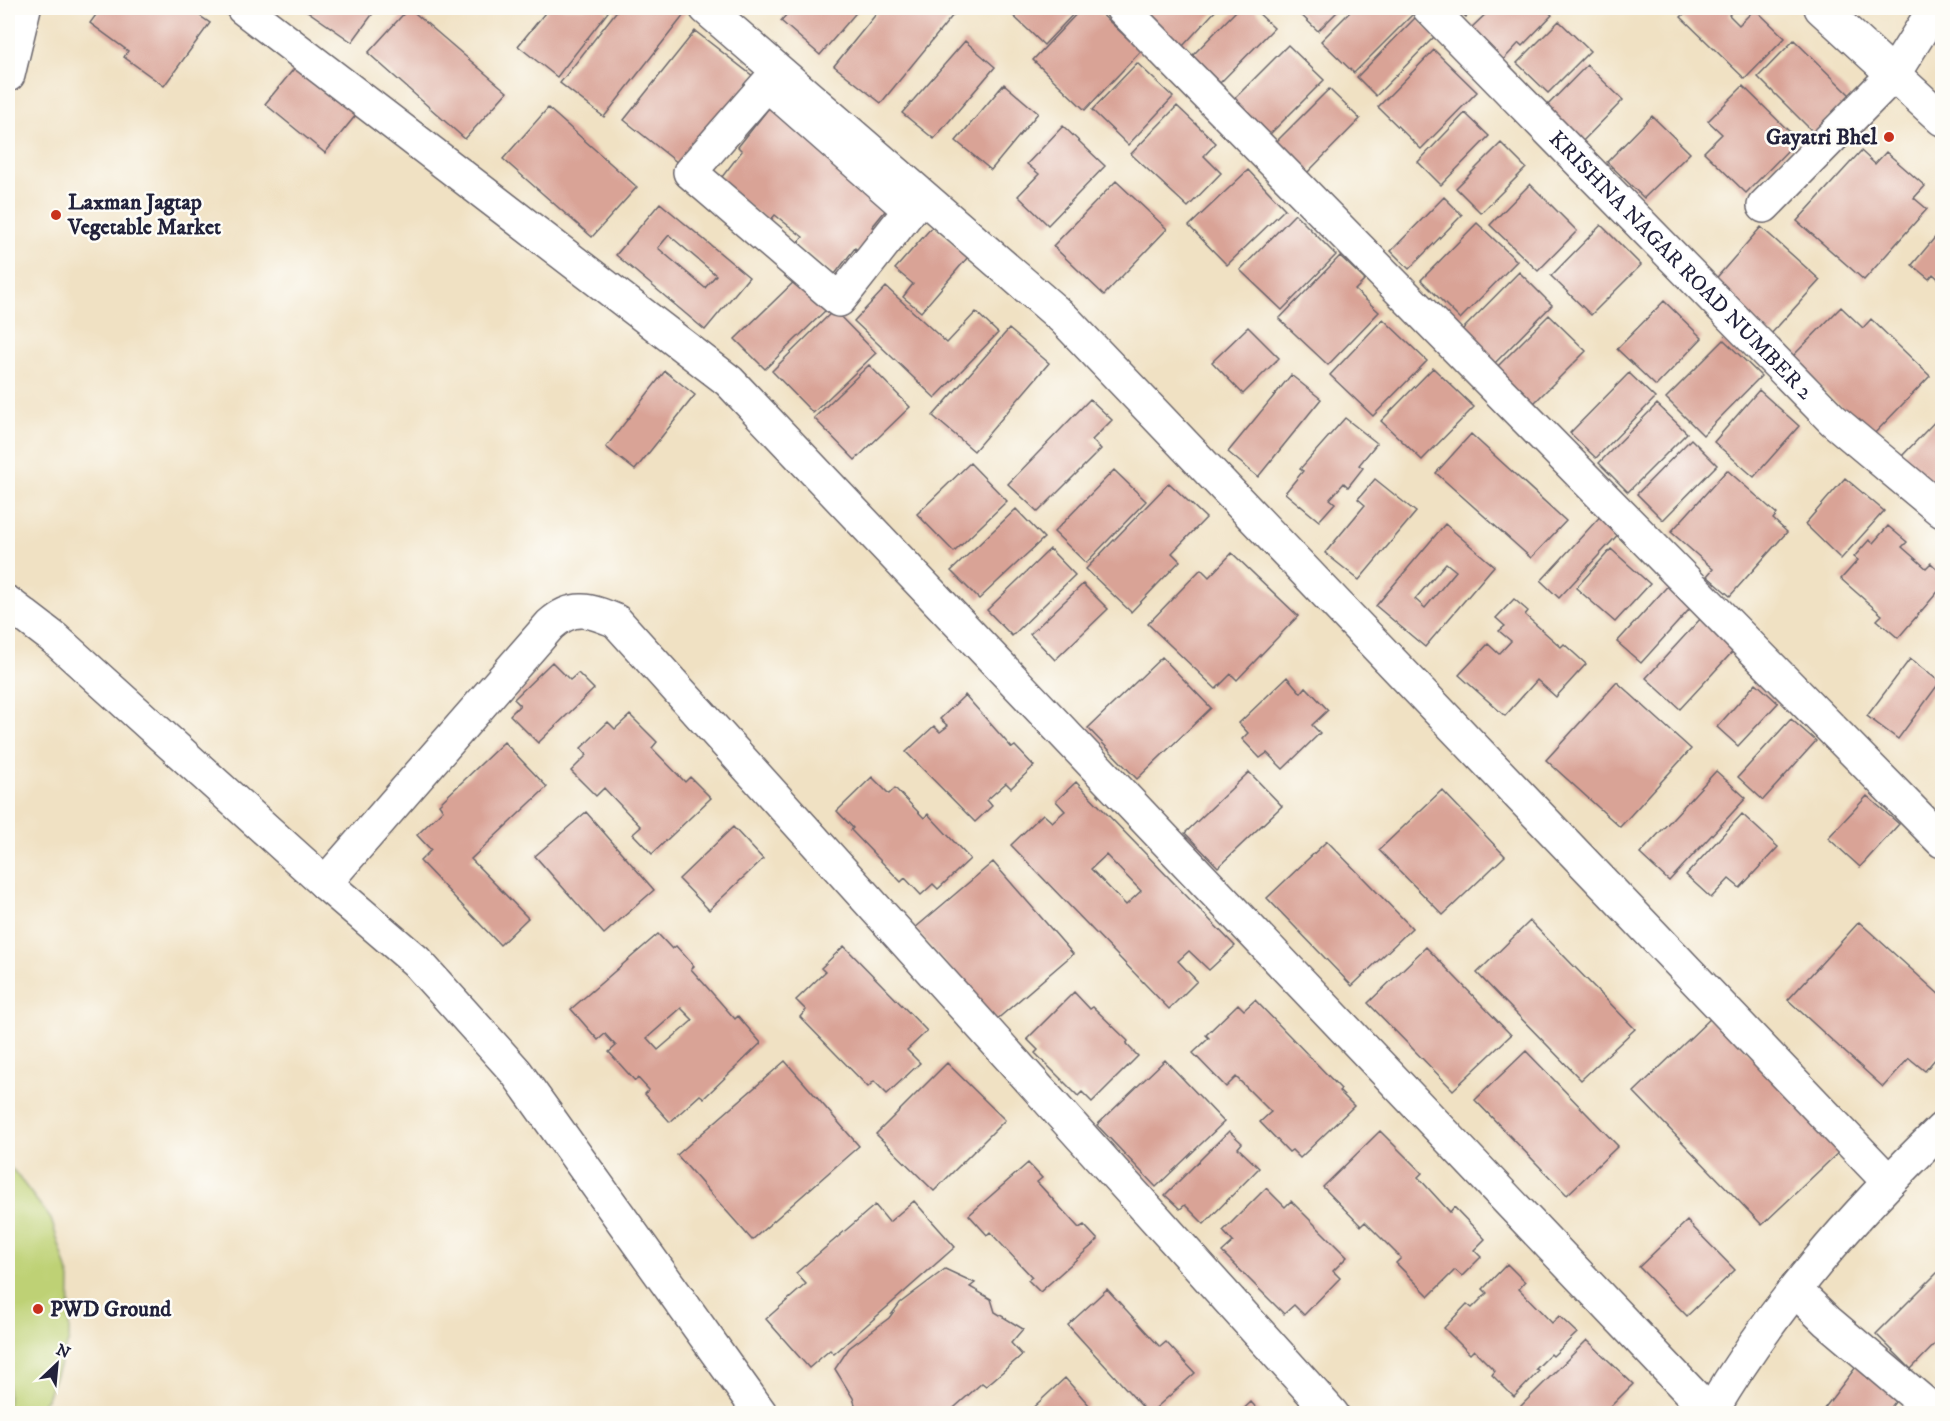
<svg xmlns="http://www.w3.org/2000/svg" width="1950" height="1421" font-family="'IM FELL DW Pica',serif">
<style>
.green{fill:#bed174;stroke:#707a58;stroke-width:1.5}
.building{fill:#d9a396;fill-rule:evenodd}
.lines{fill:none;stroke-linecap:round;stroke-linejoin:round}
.minor-casing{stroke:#6a656b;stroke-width:36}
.minor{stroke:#fff;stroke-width:33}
.poi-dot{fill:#c8321e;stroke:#fdfcf7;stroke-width:2}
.labels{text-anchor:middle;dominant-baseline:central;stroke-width:5;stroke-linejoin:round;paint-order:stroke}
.poi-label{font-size:22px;font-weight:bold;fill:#22223b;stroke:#fdfcf7;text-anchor:start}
.street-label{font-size:22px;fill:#22223b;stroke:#fdfcf7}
</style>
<rect width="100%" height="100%" fill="#fdfcf7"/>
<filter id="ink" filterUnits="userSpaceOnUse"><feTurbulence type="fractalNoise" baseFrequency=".0167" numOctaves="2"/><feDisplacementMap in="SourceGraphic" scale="12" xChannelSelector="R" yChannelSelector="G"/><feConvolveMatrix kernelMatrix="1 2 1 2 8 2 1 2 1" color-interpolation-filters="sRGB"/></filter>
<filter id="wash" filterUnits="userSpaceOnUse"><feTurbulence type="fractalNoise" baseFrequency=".008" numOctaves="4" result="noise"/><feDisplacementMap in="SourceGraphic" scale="24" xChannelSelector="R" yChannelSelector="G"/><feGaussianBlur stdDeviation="1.35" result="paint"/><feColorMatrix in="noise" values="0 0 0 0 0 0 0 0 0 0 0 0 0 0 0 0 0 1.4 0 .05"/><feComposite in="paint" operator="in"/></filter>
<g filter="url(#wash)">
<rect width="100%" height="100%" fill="#f0e1c3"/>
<path class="green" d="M8 1166 14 1171 51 1219 70 1279 69 1340 47 1398 34 1413H8Z"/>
<g id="blocks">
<path class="building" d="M101 8H188L210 23 164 86 124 57 128 51 90 23Z
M303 8H377L352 42Z
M409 8 507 92 465 139 368 53Z
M549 8H602L608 12 557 77 518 46Z
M619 8 688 10 604 117 560 83Z
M792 8H860L820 55 781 21Z
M881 8 958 9 881 103 834 66Z
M1005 8H1079L1044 45Z
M1082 8H1095L1141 51 1085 110 1033 60Z
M1139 8H1218L1182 47Z
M1239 8H1253L1274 28 1220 83 1192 56Z
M1294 8H1341L1318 31Z
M1354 8H1407L1413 14 1354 73 1321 41Z
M1456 8H1475L1466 17Z
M1492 8H1544L1552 15 1522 46 1519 43 1503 60 1470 29Z
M1690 8H1735L1729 15 1739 25 1755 9 1785 38 1745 79 1681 17Z
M1416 17 1435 36 1376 96 1357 77Z
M1559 21 1590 51 1548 93 1517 63Z
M695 31 754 77 683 167 624 120Z
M1794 40 1851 96 1814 133 1758 77Z
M965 41 995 67 934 139 902 113Z
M1288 45 1324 80 1266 138 1230 103Z
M1434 50 1477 92 1421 149 1378 107Z
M1137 63 1173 97 1128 145 1092 110Z
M297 65 356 115 325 153 265 104Z
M1587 65 1623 100 1576 148 1540 113Z
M1004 84 1038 113 991 170 956 141Z
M1743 86 1798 140 1746 193 1704 152 1722 134 1708 121Z
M1329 89 1360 119 1306 174 1275 143Z
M772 104 894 200 872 227 877 231 860 252 855 248 835 274 797 244 803 237 775 215 769 222 718 182 742 151 738 147Z
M1177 106 1216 143 1204 156 1221 173 1188 207 1131 154Z
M548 108 637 187 592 237 503 159Z
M1465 113 1489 136 1441 185 1418 162Z
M1652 116 1690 153 1644 198 1607 162Z
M1063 126 1105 166 1048 225 1018 196 1039 174 1027 164Z
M1501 143 1526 168 1481 213 1456 188Z
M1861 151 1875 164 1886 152 1925 186 1914 198 1927 209 1864 280 1797 221Z
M1248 170 1285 209 1227 265 1189 226Z
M1116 181 1167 229 1104 295 1053 246Z
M1530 184 1577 231 1538 271 1490 225Z
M1444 197 1462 215 1409 269 1391 251Z
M660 203 749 277 705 330 616 255ZM669 235 716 275 705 288 658 248Z
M1295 214 1336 255 1282 310 1240 270Z
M1477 223 1517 261 1460 319 1421 280Z
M1601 225 1641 265 1591 315 1551 276Z
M932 227 968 257 921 312 903 297 913 284 895 269Z
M1761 227 1820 280 1770 335 1712 283Z
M1942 229V282L1933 274 1929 279 1912 265Z
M1340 256 1365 280 1355 290 1379 312 1328 365 1279 319Z
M1519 272 1552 305 1493 365 1459 333Z
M800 276 829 307 765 369 735 339Z
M886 287 947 343 976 312 998 333 935 398 854 321Z
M1664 301 1702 338 1656 386 1617 349Z
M1841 307 1863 328 1871 319 1930 376 1872 436 1791 358Z
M834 310 876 353 813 413 772 371Z
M1549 315 1586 351 1529 408 1492 372Z
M1383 319 1427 361 1373 416 1330 375Z
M1248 327 1279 358 1243 394 1212 362Z
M1009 329 1049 363 974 451 933 416Z
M1724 340 1761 376 1703 435 1666 398Z
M869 365 910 407 855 460 814 418Z
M1433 368 1474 407 1422 460 1381 421Z
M665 371 695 395 635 470 606 447Z
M1629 373 1655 398 1596 458 1570 433Z
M1291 375 1321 399 1258 477 1228 452Z
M1759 390 1799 426 1754 477 1714 442Z
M1090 399 1112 420 1092 440 1101 449 1038 512 1008 484Z
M1657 404 1687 433 1628 492 1599 463Z
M1942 414V477L1933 486 1902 456Z
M1345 418 1377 443 1359 465 1363 468 1348 487 1344 483 1330 499 1335 503 1319 521 1285 493 1303 471 1300 469Z
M1471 434 1566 521 1531 558 1436 473Z
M1691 439 1717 465 1663 520 1637 494Z
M970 463 1007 501 954 552 917 514Z
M1114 470 1146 501 1086 563 1054 532Z
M1727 470 1777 514 1773 519 1787 532 1730 596 1707 576 1713 569 1671 532Z
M1845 478 1884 511 1841 559 1805 524Z
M1375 479 1416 512 1359 580 1325 553 1365 505 1358 499Z
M1169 483 1206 518 1172 553 1180 561 1131 612 1086 569Z
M1016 509 1044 538 979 599 951 571Z
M1606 510 1625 527 1559 598 1541 581Z
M1445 524 1494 566 1425 647 1376 606ZM1446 563 1456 571 1425 608 1415 599Z
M1888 526 1907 542 1902 547 1926 568 1931 563 1942 574V587L1898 638 1877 620 1882 615 1841 579 1858 560 1854 557 1869 540 1873 543Z
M1050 549 1075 575 1012 636 987 610Z
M1611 549 1650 584 1615 622 1576 588Z
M1232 553 1298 616 1237 680 1231 674 1216 689 1148 624 1201 569 1209 577Z
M1673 580 1696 602 1641 663 1617 642Z
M1083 584 1108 609 1055 660 1030 634Z
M1514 599 1528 611 1525 615 1561 647 1564 644 1586 664 1556 697 1537 680 1505 716 1459 675 1488 644 1499 654 1511 641 1499 631 1505 626 1496 618Z
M1702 617 1736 648 1680 709 1646 678Z
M1162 657 1211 708 1137 779 1088 728Z
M1910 659 1940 682 1898 739 1867 716Z
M552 662 570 680 578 673 594 689 538 743 510 715 520 705 514 699Z
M1287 677 1301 693 1306 687 1328 710 1312 725 1320 733 1283 769 1267 753 1260 758 1242 739 1248 733 1239 723Z
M1617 682 1691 749 1620 827 1546 760Z
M1756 683 1778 703 1738 746 1717 727Z
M965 695 1012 748 1015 746 1034 766 1011 788 1006 783 987 800 992 806 975 822 906 752 934 726 940 732 948 726 940 719Z
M630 715 657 742 652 748 685 782 690 777 711 798 652 854 633 834 641 827 604 788 596 796 571 771 587 755 581 748 608 722 615 729Z
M1791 719 1816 741 1763 800 1738 777Z
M504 742 547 787 471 859 528 918 500 945 420 861 431 850 417 835 443 810 439 804Z
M1716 771 1746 798 1669 881 1640 854Z
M1249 772 1282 806 1218 867 1185 833Z
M872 777 889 794 895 788 924 818 928 814 970 859 938 889 933 884 921 895 905 878 901 882 851 830 853 828 837 811Z
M1076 782 1235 946 1209 970 1189 951 1178 961 1197 981 1169 1009 1011 845 1043 814 1052 822 1065 811 1056 801ZM1106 855 1141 891 1126 905 1091 869Z
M1442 790 1505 856 1443 915 1379 850Z
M1867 796 1899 824 1860 867 1828 838Z
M586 812 654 890 604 934 535 856Z
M1742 814 1778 847 1740 888 1729 879 1711 898 1686 875Z
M733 827 763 859 709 910 679 879Z
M1327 841 1412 928 1352 986 1267 898Z
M993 862 1073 954 995 1021 915 928Z
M1530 921 1635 1029 1581 1080 1477 973Z
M1859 922 1942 997V1051L1925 1071 1909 1058 1883 1087 1788 1000Z
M658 934 672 949 676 946 694 966 691 969 735 1019 738 1016 761 1043 704 1098 700 1095 670 1122 645 1094 649 1090 638 1078 635 1081 609 1052 616 1046 605 1034 598 1040 571 1009ZM681 1008 693 1020 658 1050 647 1038Z
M844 946 927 1031 907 1050 920 1063 887 1094 874 1081 868 1087 800 1017 806 1010 796 1000 825 972 821 968Z
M1426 947 1511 1035 1453 1090 1368 1003Z
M1074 992 1090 1009 1093 1007 1128 1041 1126 1044 1138 1056 1092 1102 1082 1092 1078 1096 1035 1053 1038 1050 1027 1039Z
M1255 1000 1341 1089 1339 1091 1354 1106 1300 1158 1292 1150 1289 1152 1260 1122 1271 1112 1236 1077 1226 1087 1193 1053 1209 1038 1206 1035 1238 1004 1244 1010Z
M1713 1016 1842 1149 1762 1225 1634 1092Z
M1526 1051 1618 1146 1567 1195 1475 1100Z
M1165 1060 1224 1122 1156 1187 1097 1125Z
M785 1061 859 1146 752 1240 677 1155Z
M947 1063 1005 1120 934 1191 876 1134Z
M1229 1131 1242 1143 1238 1148 1259 1168 1204 1224 1185 1205 1180 1209 1165 1195Z
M1380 1131 1422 1173 1418 1177 1450 1212 1454 1207 1485 1239 1474 1250 1481 1257 1462 1276 1455 1270 1429 1296 1396 1263 1401 1258 1365 1222 1361 1226 1323 1187Z
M1028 1163 1042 1178 1037 1182 1079 1228 1084 1225 1098 1240 1040 1292 1028 1280 1032 1277 990 1232 987 1235 969 1215Z
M1266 1188 1285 1207 1291 1201 1347 1257 1333 1271 1340 1278 1304 1315 1294 1305 1284 1314 1222 1252 1233 1242 1223 1231Z
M914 1201 955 1247 834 1354 830 1350 809 1368 766 1319 806 1284 796 1273 875 1205 889 1222Z
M1687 1221 1735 1270 1687 1316 1639 1267Z
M1507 1264 1525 1282 1519 1289 1552 1323 1559 1316 1577 1333 1553 1356 1551 1354 1536 1369 1539 1371 1514 1397 1492 1375 1495 1371 1474 1350 1470 1354 1444 1328 1467 1304 1472 1308 1487 1293 1483 1289Z
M1942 1268V1337L1911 1369 1876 1334Z
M945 1269 975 1283 970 1287 991 1299 995 1312 1023 1329 1011 1343 1022 1355 986 1386 982 1383 947 1414H858L853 1398 835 1369 849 1348 889 1318 900 1303Z
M1107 1289 1160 1347 1166 1342 1195 1373 1149 1414 1068 1325Z
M1587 1340 1633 1384 1603 1414H1523L1518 1409Z
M1872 1346 1913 1378 1886 1414H1820Z
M1065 1378 1089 1405 1085 1409 1089 1414H1026Z
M1251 1402 1262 1414H1238Z"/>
</g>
</g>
<g filter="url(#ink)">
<use href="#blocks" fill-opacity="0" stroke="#6a656b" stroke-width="1.5"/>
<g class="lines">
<g class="minor-casing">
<g id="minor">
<path d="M243 8 729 381 1710 1413"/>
<path d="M706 8 1064 319 1888 1181"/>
<path d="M1122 8 1942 841"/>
<path id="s1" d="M1429 8 1833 420 1942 511"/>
<path d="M1821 8 1942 119"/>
<path d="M8 75 24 8"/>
<path d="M767 84 910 210 839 300 690 172Z"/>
<path d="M1764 206 1893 75 1935 8"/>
<path d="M8 603 55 639 325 883 416 961 516 1072 761 1414"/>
<path d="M325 883 550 625C573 604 590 610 616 621L1332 1414"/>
<path d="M1795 1290 1827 1321 1937 1414"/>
<path d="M1710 1414C1772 1307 1854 1214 1942 1129"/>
</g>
</g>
<use href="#minor" class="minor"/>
</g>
</g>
<g class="poi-dot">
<circle cx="1889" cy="137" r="6"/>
<circle cx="56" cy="215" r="6"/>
<circle cx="38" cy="1309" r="6"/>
</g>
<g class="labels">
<g class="poi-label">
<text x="1877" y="137" text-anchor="end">Gayatri Bhel</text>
<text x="68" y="202">Laxman Jagtap<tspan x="68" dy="25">Vegetable Market</tspan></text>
<text x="50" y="1309">PWD Ground</text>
</g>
<g class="street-label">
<text stroke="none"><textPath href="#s1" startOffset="360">KRISHNA NAGAR ROAD NUMBER 2</textPath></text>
</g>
</g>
<rect width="1950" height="1421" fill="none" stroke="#fdfcf7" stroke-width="30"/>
<g transform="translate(57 1364) rotate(26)" stroke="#fdfcf7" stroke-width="4.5" paint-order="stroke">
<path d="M0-4.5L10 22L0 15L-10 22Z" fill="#22223b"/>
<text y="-9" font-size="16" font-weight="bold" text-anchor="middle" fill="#22223b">N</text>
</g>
</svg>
